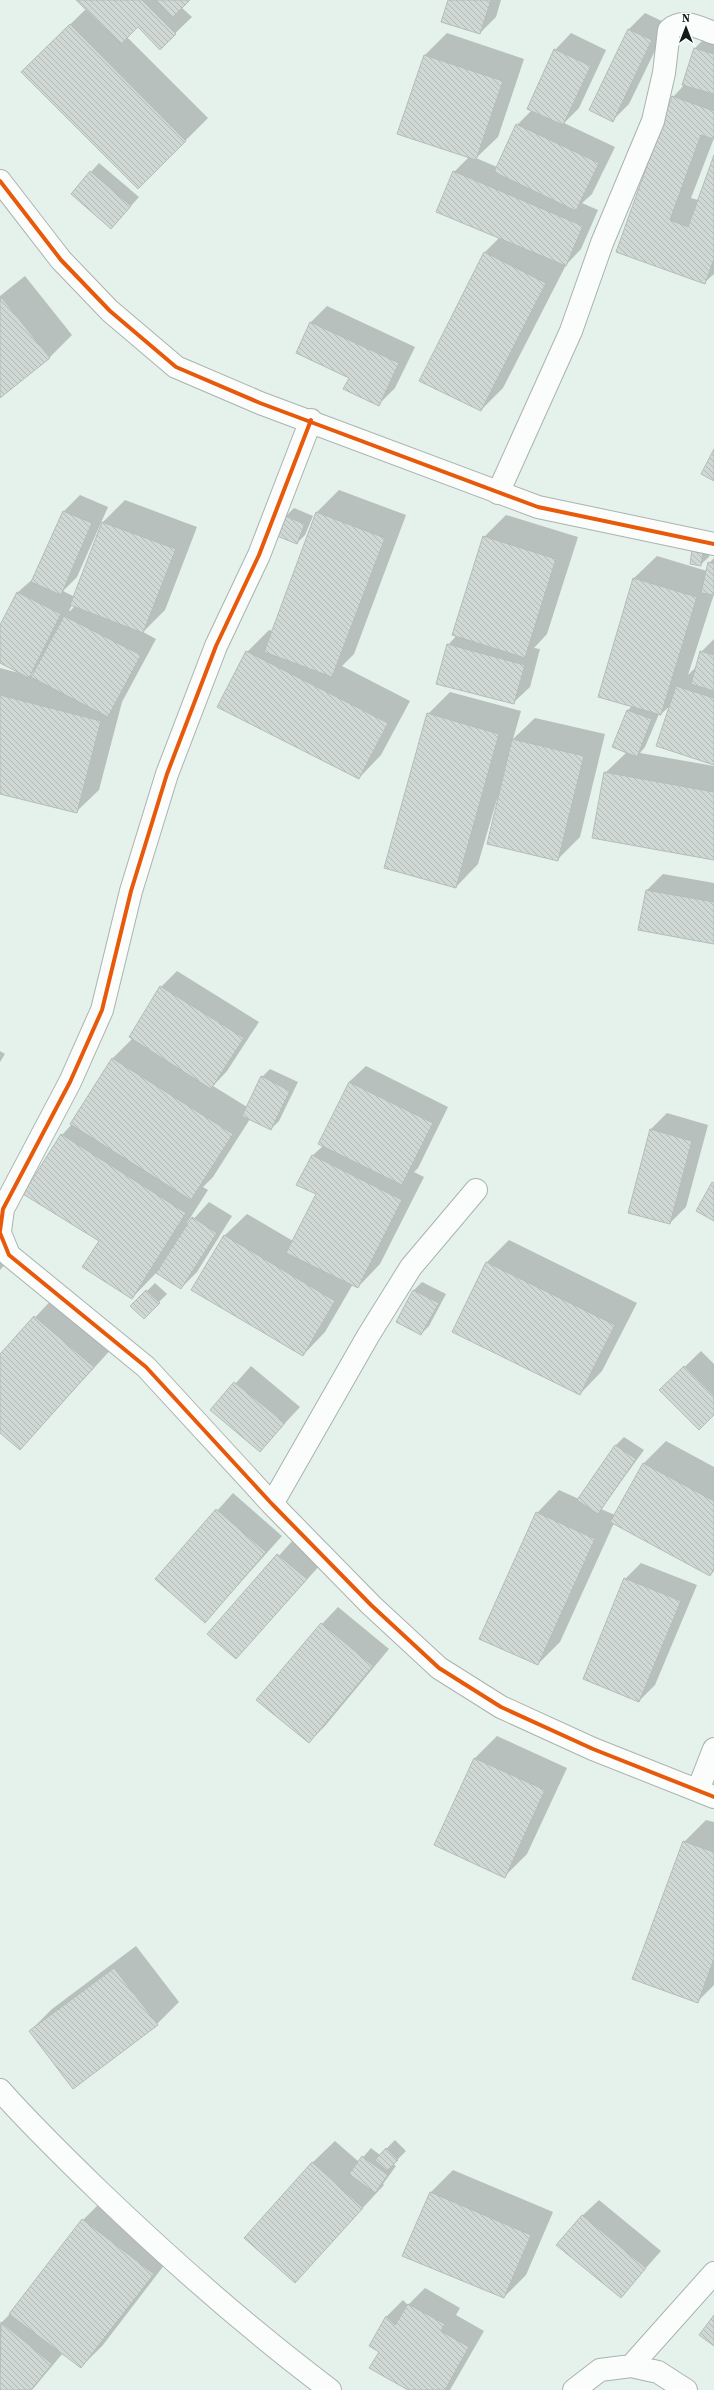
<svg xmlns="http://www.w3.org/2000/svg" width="714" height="2390" font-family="'Source Serif 4',serif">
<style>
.shadow{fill:#0003;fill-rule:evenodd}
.building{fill:url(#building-back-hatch);stroke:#b4bdb8}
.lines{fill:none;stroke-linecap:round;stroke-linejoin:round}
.minor-casing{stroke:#aab3af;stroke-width:24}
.minor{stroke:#fbfdfc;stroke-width:22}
.cycleway-casing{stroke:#fafffc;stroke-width:6}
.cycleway{stroke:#e8590c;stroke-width:4}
</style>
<defs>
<pattern id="building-back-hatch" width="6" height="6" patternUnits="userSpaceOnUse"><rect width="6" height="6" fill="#cfd8d4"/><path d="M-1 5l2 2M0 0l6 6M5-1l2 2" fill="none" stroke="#b1b9b5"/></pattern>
</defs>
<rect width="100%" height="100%" fill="#e5f1eb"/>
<path class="shadow" d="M77 0H188L181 7 192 17 160 48 138 26 127 37 208 118 138 188 45 49 86 9Z
M449 0H501L496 17 480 33Z
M645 13 668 24 629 104 613 120 591 109 629 29Z
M711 32 714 33V138L691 198 698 200 714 158V274L705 282 617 251 673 97 685 84 695 48Z
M447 33 524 59 498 137 476 158 497 167 517 125 532 110 528 108 555 50 571 33 606 50 579 108 564 123 615 147 592 194 582 203 598 210 581 249 566 265 503 388 481 410 485 252 500 237 454 172 469 157 425 55Z
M99 163 139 197 119 219 72 193Z
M25 276 72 335 50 357 0 396V296Z
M327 306 415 347 395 388 379 404 350 377 298 353 311 322Z
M339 490 406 515 354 654 342 666 410 701 381 755 359 778 247 652 269 630 273 631 317 512Z
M80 495 108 507 77 577 63 591 75 597 101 524 125 500 197 527 165 610 143 632 156 639 122 702 99 790 76 812 0 793V668L19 673 0 662V628L17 593 35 577 64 511ZM72 605 75 606 70 611H69ZM36 669 33 676 30 675Z
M294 508 313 516 305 535 297 543 278 536 286 516Z
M506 515 578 537 547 634 534 648 540 649 530 687 513 703 448 645 457 635 484 537Z
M711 544 709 557 700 565 691 564Z
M657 556 707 571 709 563 714 558V594L688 675 697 666 701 652 714 639V764L671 705 661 714H659L645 747 640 753 714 766V859L605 773 627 752 613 747 628 710 632 706 634 578Z
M450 692 521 711 513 739 535 718 605 734 580 837 558 859 497 799 478 864 456 887 428 714Z
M663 874 714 883V943L647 890Z
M177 971 259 1022 227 1071 213 1086 247 1107 262 1077 270 1069 298 1082 279 1121 271 1129 250 1119 213 1177 203 1187 208 1190 187 1223 189 1224 209 1202 232 1216 197 1272 181 1288 156 1273 132 1298 100 1241 62 1135 72 1124 112 1059 133 1038 161 987Z
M0 1051 5 1054 0 1062Z
M366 1066 448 1107 418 1168 414 1172 424 1177 380 1264 358 1287 353 1284 325 1332 303 1355 224 1236 247 1214 293 1241 317 1194 313 1155 323 1146 320 1144 349 1082Z
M667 1113 708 1125 686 1207 670 1223 651 1129Z
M509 1240 637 1303 602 1371 580 1394 487 1262Z
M0 1248 11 1258 0 1270Z
M422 1282 446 1294 429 1326 421 1334 397 1322 414 1290Z
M155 1283 167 1294 144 1317 132 1306Z
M57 1294 115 1345 20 1449 0 1431V1355Z
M701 1351 714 1364V1414L661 1390Z
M251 1366 300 1407 260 1450 212 1410Z
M624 1437 644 1450 601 1509 615 1515 644 1463 666 1441 714 1467V1571L710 1575 614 1523 560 1642 538 1664 537 1513 559 1490 579 1499 616 1445Z
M233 1493 282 1536 205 1622 156 1579Z
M294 1539 322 1563 236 1658 208 1634Z
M641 1563 697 1585 655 1685 639 1701 625 1579Z
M338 1607 389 1649 325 1726 309 1742 322 1624Z
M497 1736 567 1768 527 1854 505 1876 435 1845 475 1758Z
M706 1820 714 1822V1985L697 2002 684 1842Z
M136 1946 179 2002 157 2024 30 2031 52 2009Z
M395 2140 406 2151 393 2164 396 2166 383 2184 384 2185 295 2281 312 2163 335 2141 359 2162 371 2148 380 2155Z
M453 2170 553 2212 526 2275 504 2297 430 2193Z
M105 2198 175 2251 103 2345 81 2367 63 2353 32 2390H0V2324L12 2312 83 2220Z
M599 2200 661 2251 621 2296 582 2216Z
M425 2288 460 2308 456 2315 484 2331 450 2390H410L380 2351 371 2346 387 2316 403 2300 408 2305Z"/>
<path class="building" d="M76 0H142L176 34 160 50 138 27 121 44Z
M155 0H190L173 17Z
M448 0H491L480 34 441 22Z
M70 24 186 141 138 189 21 72Z
M628 29 652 40 613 122 589 110Z
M694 48 714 54V94L682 85Z
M554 49 591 66 563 125 527 109Z
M424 55 503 81 476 160 397 134Z
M672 96 714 111V139L701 135 670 220 688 227 714 155V259L705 284 616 252Z
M516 124 599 163 576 211 494 172Z
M90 171 131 206 111 229 71 194Z
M453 171 583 226 566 266 436 212Z
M484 252 546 283 481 411 419 381Z
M2 298 50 358 0 398V300Z
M310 322 399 363 379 406 343 389 349 378 296 353Z
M714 449V481L701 474Z
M63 511 92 523 61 595 31 582Z
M316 512 385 538 332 677 264 652Z
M285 516 305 524 297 544 277 536Z
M102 522 176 549 143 633 70 605Z
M483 536 556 559 525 658 452 635Z
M692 550 703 552 701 566 690 564Z
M708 562 714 564V595L701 593Z
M633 578 697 597 661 715 598 697Z
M17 592 61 614 29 678 0 663V625Z
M64 616 141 655 108 717 31 677Z
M447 644 525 665 514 704 436 684Z
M246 651 388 723 359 779 217 707Z
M700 651 714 655V691L691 684Z
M676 686 714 698V765L656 746Z
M0 695 101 721 77 813 0 794Z
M627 710 652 719 637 757 612 747Z
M427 713 499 734 456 888 384 868Z
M512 739 584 756 558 861 487 844Z
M604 772 714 792V860L592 838Z
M646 890 714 902V944L638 930Z
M160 986 244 1038 211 1089 129 1037Z
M112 1058 233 1134 191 1200 70 1124Z
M261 1076 290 1091 271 1130 242 1116Z
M349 1082 433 1123 402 1185 318 1144Z
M650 1129 692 1141 670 1224 628 1213Z
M61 1134 186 1213 132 1299 82 1267 99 1241 23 1194Z
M312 1155 402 1200 358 1288 286 1253 316 1194 296 1185Z
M712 1182 714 1183V1221L696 1211Z
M192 1217 217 1233 181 1289 156 1273Z
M224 1235 335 1301 303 1356 191 1290Z
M486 1262 615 1325 580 1395 452 1332Z
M146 1290 160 1303 144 1319 130 1306Z
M413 1290 439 1303 421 1335 396 1322Z
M34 1316 94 1367 20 1450 0 1433V1354Z
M684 1366 714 1396V1415L699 1430 659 1390Z
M234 1382 285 1423 260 1452 210 1410Z
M615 1445 636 1459 598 1514 577 1500Z
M643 1463 714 1501V1569L710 1576 610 1522Z
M216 1509 266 1552 205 1623 155 1579Z
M536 1512 595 1539 538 1665 479 1639Z
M277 1554 307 1579 236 1659 207 1634Z
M624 1578 681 1601 639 1702 583 1679Z
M321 1623 373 1666 309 1743 256 1700Z
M474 1758 545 1790 505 1878 434 1845Z
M683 1841 714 1852V1959L698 2003 632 1979Z
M114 1968 158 2025 73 2089 29 2031Z
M386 2148 398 2160 387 2171 375 2160Z
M362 2156 388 2175 375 2193 349 2174Z
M312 2162 363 2208 295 2283 244 2238Z
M430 2192 531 2235 504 2298 402 2256Z
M582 2215 646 2268 621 2298 556 2245Z
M82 2219 154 2274 81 2368 9 2314Z
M408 2304 445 2324 441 2331 469 2347 445 2390H408L369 2368 379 2352 369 2346 386 2316 395 2325Z
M714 2315V2346L699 2335Z
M1 2322 52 2364 31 2390H0Z"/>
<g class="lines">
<g class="minor-casing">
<path id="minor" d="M0 181 61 260 110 311 176 367 260 403 538 507 714 544
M498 493 571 331 602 243 653 121 664 73 669 30C683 18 698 27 714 33
M0 1231 3 1209 70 1082 102 1010 131 891 167 774 216 646 259 555 311 420
M0 1233 9 1255 146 1367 272 1504 371 1605 439 1668 501 1707 593 1749 714 1797
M272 1504 368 1336 411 1267 476 1190
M698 1790 714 1749
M0 2090C32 2126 66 2159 100 2192 173 2262 249 2329 330 2390
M631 2366 714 2273
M574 2390 600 2370 631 2366 658 2372 686 2390"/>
</g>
<use href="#minor" class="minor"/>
<g class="cycleway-casing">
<path id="cycleway" d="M0 181 61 260 110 311 176 367 260 403 538 507 714 544
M0 1231 3 1209 70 1082 102 1010 131 891 167 774 216 646 259 555 311 420
M0 1233 9 1255 146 1367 272 1504 371 1605 439 1668 501 1707 593 1749 714 1797"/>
</g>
<use href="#cycleway" class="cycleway"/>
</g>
<g transform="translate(686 28)" stroke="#fafffc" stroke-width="3" paint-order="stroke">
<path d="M0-3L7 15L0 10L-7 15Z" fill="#131a17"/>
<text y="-6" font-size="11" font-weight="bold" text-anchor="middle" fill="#131a17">N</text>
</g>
</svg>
